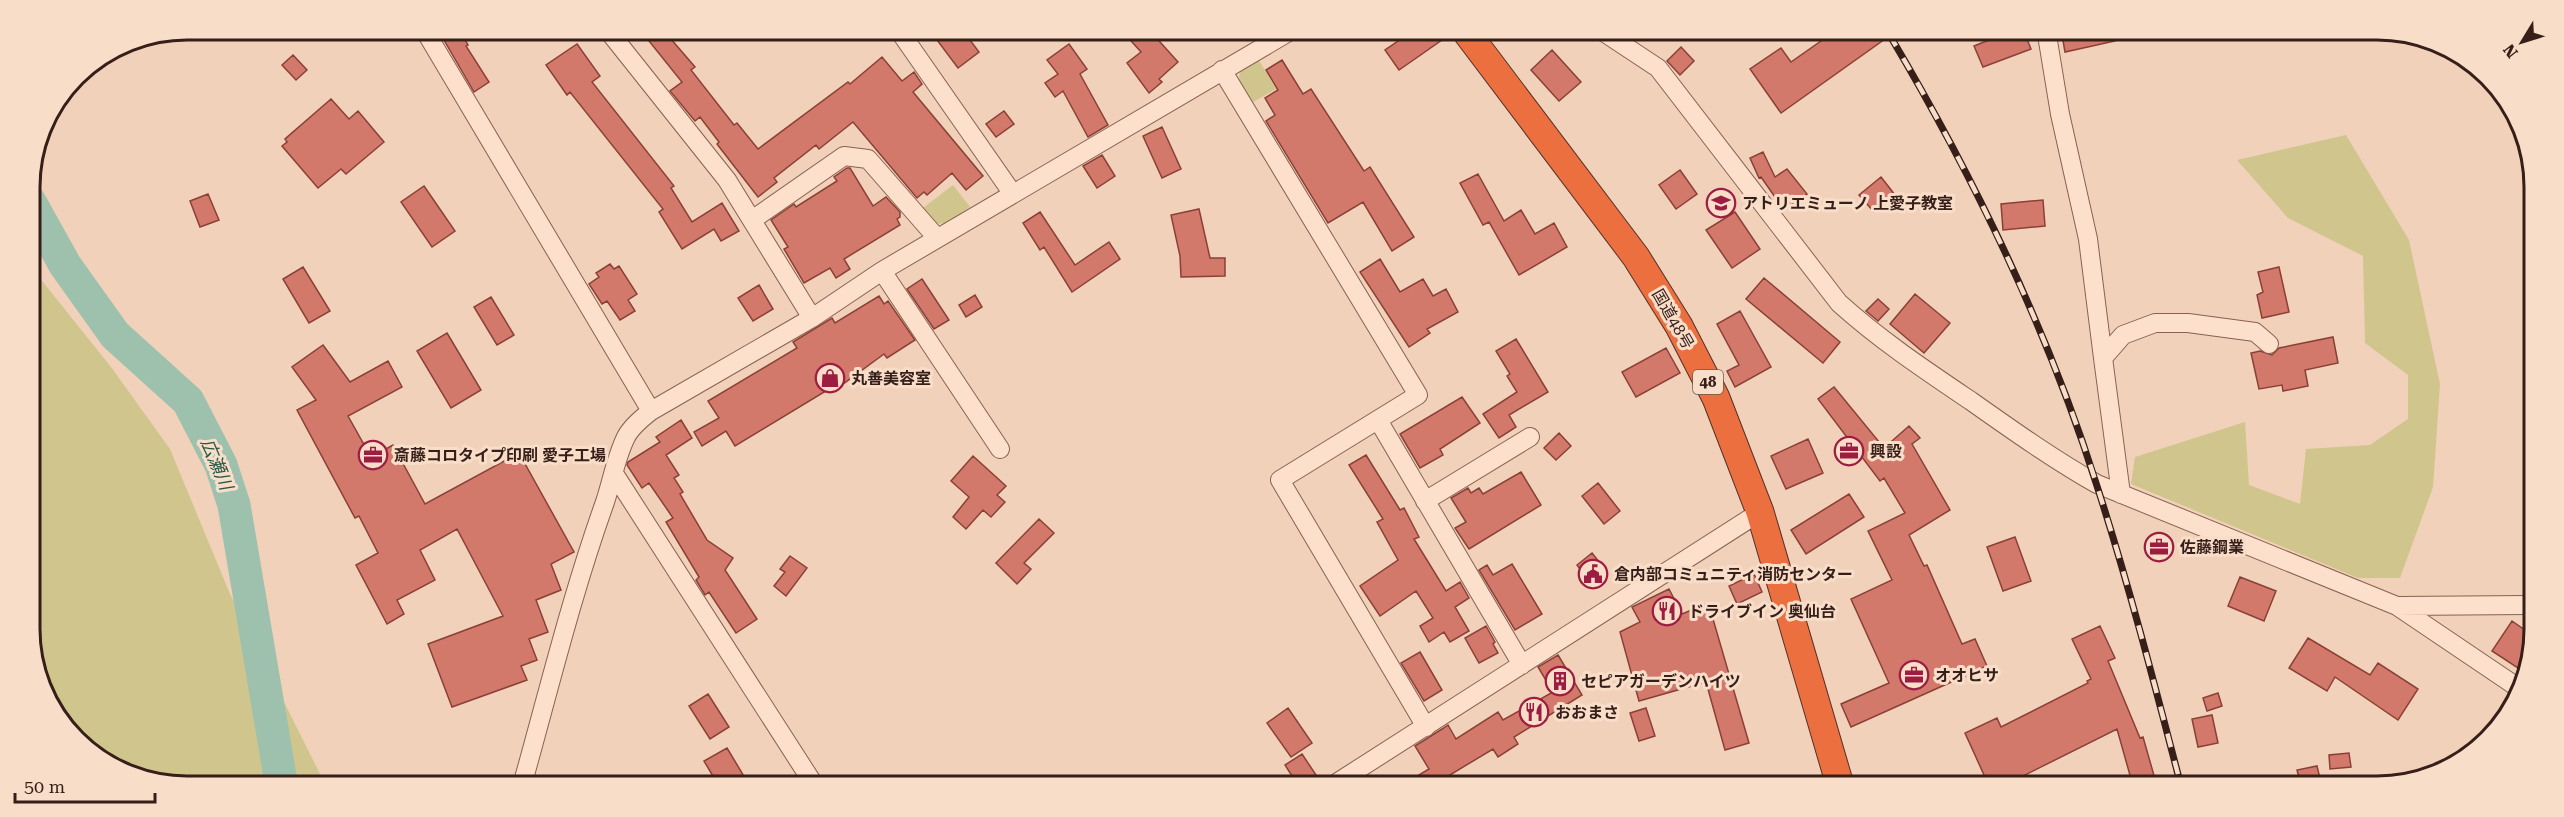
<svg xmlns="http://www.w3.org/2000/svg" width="2564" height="817" font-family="'Roboto Serif','Noto Sans JP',serif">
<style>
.green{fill:#d0c58c}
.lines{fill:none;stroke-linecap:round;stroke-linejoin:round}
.river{stroke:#9ec1ad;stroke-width:33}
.building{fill:#d3796b;stroke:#8a4036;stroke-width:1.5}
.minor-casing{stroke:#896052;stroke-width:20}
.highway-casing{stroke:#553028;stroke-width:29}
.minor{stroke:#fce0cc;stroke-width:18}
.highway{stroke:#eb6f3f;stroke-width:27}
.rail-casing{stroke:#361f19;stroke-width:7}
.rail{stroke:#f8ddc9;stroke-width:4.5;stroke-dasharray:14;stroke-linecap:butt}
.labels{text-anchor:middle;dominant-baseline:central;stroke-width:6;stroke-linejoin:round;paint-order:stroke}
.shield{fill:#f8ddc9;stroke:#70584e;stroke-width:1.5}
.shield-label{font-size:15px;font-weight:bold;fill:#361f19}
.poi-label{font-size:16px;font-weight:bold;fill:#361f19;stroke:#f8ddc9;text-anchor:start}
.street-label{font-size:16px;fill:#361f19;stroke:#f8ddc9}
.water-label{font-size:18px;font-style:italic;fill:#265747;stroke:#f8ddc9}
.rim{fill:none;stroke:#361f19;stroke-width:3}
</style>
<rect width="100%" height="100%" fill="#f1d1b9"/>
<path class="green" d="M1258 59 1276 89 1248 105 1238 87 1240 70Z
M2346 135 2409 240 2440 384 2433 487 2400 578H2358L2131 484 2135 457 2245 422 2249 485 2300 504 2306 449 2370 445 2408 419V375L2365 343 2363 256 2288 218 2237 160Z
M953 185 970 207 948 223 935 224 923 208Z
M31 267 111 367 170 449 230 594 324 782H147L69 734 33 660Z"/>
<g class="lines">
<path class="river" d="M30 202 65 265 115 335 188 401 221 465 234 505 281 782"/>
</g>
<path class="building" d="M460 31 468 45 466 46 489 82 474 92 444 40Z
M641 31H664L695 67 691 70 734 125 737 123 758 149 848 82 850 84 882 57 902 81 914 72 922 84 913 92 983 176 966 190 952 173 927 195 924 192 917 198 853 122 819 149 816 145 774 178 777 182 758 197 717 144 719 142 700 117 695 121 670 91 682 82Z
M931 32H964L979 52 958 68Z
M1123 32H1151L1178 62 1159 79 1162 82 1149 93 1127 63 1141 52Z
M1410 33H1452L1399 70 1385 50Z
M1831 34H1892L1781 113 1750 69 1781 48 1791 62Z
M2004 34H2025L2031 49 1983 67 1974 46Z
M2062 35H2114L2115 41 2065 52Z
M577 44 600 76 592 82 674 186 671 188 692 222 722 203 739 231 721 241 714 229 682 249 659 212 663 209 570 92 567 95 546 65Z
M1069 44 1087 69 1080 74 1108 125 1088 137 1063 91 1055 97 1045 83 1058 74 1047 60Z
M1681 47 1694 61 1680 75 1667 61Z
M1552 50 1581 82 1559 101 1531 70Z
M293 55 307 70 296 80 282 65Z
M1282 60 1303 94 1311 89 1364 171 1370 167 1414 237 1392 251 1363 202 1328 223 1266 121 1275 115 1265 98 1278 90 1266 70Z
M331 99 349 119 358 111 384 142 346 174 341 169 318 188 282 146 287 142 285 139Z
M1004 111 1014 124 996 137 986 124Z
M1162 127 1181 169 1162 178 1143 136Z
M1763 152 1775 177 1787 169 1807 194 1784 210 1761 177 1759 178 1750 158Z
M1102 155 1115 176 1097 188 1083 166Z
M847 168H850L873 206 886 197 900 212V217L897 219 900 225 844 259 850 269 836 278 830 268 804 283 784 249 788 247 771 220 794 204 796 207 837 181 834 177Z
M1680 170 1697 194 1676 209 1659 185Z
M1478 174 1504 221 1521 210 1535 234 1554 223 1567 247 1519 275 1489 222 1483 225 1460 183Z
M1881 177 1895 195 1874 212 1859 195Z
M424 186 455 231 432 247 401 202Z
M208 194 219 220 200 227 190 201Z
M2043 200 2045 226 2003 230 2001 204Z
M1199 209 1210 258H1225V276L1181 277 1180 256 1171 215Z
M1040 212 1075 265 1109 242 1120 259 1072 292 1044 247 1040 250 1023 223Z
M1735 212 1760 249 1732 268 1706 230Z
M1380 259 1400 292 1423 279 1433 296 1446 289 1458 312 1427 329 1430 333 1409 347 1360 272Z
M610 264 614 269 619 266 637 294 628 300 635 311 620 320 607 301 602 304 589 284 599 277 596 273Z
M303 267 330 311 309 323 283 279Z
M2279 267 2289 312 2262 318 2257 295 2263 292 2258 272Z
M1764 278 1840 342 1823 363 1746 299Z
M922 279 949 320 934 329 907 289Z
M759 285 773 309 753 321 738 298Z
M1915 294 1950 323 1924 353 1890 324Z
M975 295 982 307 966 317 959 305Z
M879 296 884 304 888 301 915 340 887 358 884 354 843 384 831 391 829 389 735 446 726 431 702 446 694 432 719 418 708 401 797 348 793 342 832 318 835 323Z
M491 297 514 335 497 345 474 307Z
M1878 299 1889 309 1878 321 1866 311Z
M1740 311 1771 367 1735 387 1727 371 1739 365 1717 324Z
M447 333 481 390 451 408 417 351Z
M2333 337 2338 363 2305 370 2308 386 2283 391 2282 385 2259 389 2251 353 2260 351 2272 355 2279 348Z
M1516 339 1548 392 1509 415 1516 427 1499 438 1483 414 1517 392 1507 376 1510 374 1496 351Z
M323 345 350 382 388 361 402 387 348 416 371 457 393 445 425 504 519 453 574 552 551 564 561 590 536 600 548 632 529 639 537 660 521 666 527 680 452 707 428 644 503 616 457 529 420 550 435 580 397 600 404 614 387 624 356 565 378 553 359 516 355 518 297 410 316 400 292 367Z
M1666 348 1680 373 1636 397 1622 372Z
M1834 387 1884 448 1909 426 1920 438 1912 444 1950 510 1909 535 1924 566 1927 565 1962 644 1975 639 1987 666 1851 727 1841 704 1889 683 1851 599 1892 580 1868 531 1905 513 1884 478 1880 481 1818 399Z
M1462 397 1480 423 1440 449 1443 455 1420 468 1400 434Z
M681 420 692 438 666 455 679 475 674 478 683 492 680 494 707 540 733 558 725 570 757 619 736 633 709 592 705 595 696 580 699 577 666 522 673 518 649 483 642 488 627 465 628 462 660 442 656 437Z
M1559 433 1571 446 1556 460 1544 448Z
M1808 439 1823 473 1786 489 1771 456Z
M1366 455 1400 510 1404 508 1419 537 1414 539 1446 591 1460 582 1469 598 1455 607 1469 631 1450 642 1444 632 1429 642 1420 626 1433 618 1416 591 1380 616 1360 586 1398 560 1377 522 1383 519 1349 465Z
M973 456 1006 486 997 495 1005 502 991 517 983 510 966 529 953 517 969 497 951 481Z
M1521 472 1541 505 1469 549 1455 528 1466 522 1451 498 1468 488 1471 493 1479 488 1483 494Z
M1598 483 1620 511 1604 524 1582 496Z
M1849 494 1864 517 1806 554 1791 530Z
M1039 519 1054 533 1024 563 1031 569 1017 584 996 563Z
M2015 537 2031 581 2003 591 1987 547Z
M1592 553 1607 572 1592 584 1577 565Z
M790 556 807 568 786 596 774 586 785 572 780 569Z
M1512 564 1542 614 1515 630 1479 570 1487 565 1493 575Z
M1754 574 1762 592 1737 604 1729 586Z
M2240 577 2276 591 2264 621 2228 606Z
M1669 589 1682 614 1706 604 1713 619 1749 743 1725 750 1706 682 1639 701 1620 632 1640 622 1632 607Z
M2512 621 2529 633 2527 674 2492 651Z
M1486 626 1495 642 1493 644 1498 653 1479 663 1465 638Z
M2100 626 2115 658 2108 661 2140 738 2143 737 2157 786H2133L2117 729 2003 786H1989L1965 733 1997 718 2001 727 2088 683 2087 681 2091 679 2072 639Z
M2308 638 2370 675 2378 663 2418 689 2398 720 2335 677 2327 691 2289 668Z
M1420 652 1442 690 1424 701 1401 663Z
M1558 655 1582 695 1514 737 1518 744 1498 757 1493 749 1435 784H1404L1429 769 1415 746 1442 729 1448 725 1456 739 1498 712 1503 720 1553 692 1538 667Z
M2218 693 2222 706 2207 711 2203 698Z
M708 694 729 727 710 739 689 706Z
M1288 708 1312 743 1291 757 1267 723Z
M1646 708 1655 736 1639 741 1630 713Z
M2212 715 2218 743 2198 747 2192 719Z
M727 748 748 783H717L704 761Z
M2349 753 2351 767 2330 769 2329 755Z
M1302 754 1316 775 1297 784 1285 765Z
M2317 766 2322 787 2301 786 2297 770Z"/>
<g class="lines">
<g class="minor-casing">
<path id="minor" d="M425 31 651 411
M900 32 1013 194
M610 33 727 180 812 318
M1605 33 1658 68 1839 303C1880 340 1925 370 1971 401 2012 430 2053 459 2097 484L2397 606 2520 689
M2047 35 2060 114 2088 239 2103 358
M1222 70 1418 395 1280 480 1426 727
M752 220 844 156 868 159 937 238
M882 271 1000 449
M1378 420 1522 665
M615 475 813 783
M2121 494 2103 358 2123 335 2155 323H2188L2255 332 2269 344
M1425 501 1530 437
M2397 606 2529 605
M523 782C549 689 572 594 605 502 612 481 616 457 626 437 631 427 642 418 651 411L812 318 882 271 1287 33
M1335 784 1760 512"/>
</g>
<g class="highway-casing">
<path id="highway" d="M1467 33 1636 257 1679 326 1716 398 1760 512 1840 785"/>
</g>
<use href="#minor" class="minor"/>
<use href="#highway" class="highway"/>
<g class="rail-casing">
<path id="rail" d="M1889 34C1972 174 2048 330 2097 486 2129 585 2155 686 2181 786"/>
</g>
<use href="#rail" class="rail"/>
</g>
<defs>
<g id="school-ring" transform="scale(1.5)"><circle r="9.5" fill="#f8ddc9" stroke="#9d1d42" stroke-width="1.5"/><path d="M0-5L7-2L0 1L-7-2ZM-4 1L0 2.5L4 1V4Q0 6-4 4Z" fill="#9d1d42"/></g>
<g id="shop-ring" transform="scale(1.5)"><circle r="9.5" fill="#f8ddc9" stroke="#9d1d42" stroke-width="1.5"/><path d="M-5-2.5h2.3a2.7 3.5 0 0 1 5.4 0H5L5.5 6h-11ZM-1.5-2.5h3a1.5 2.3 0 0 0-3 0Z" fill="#9d1d42"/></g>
<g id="office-ring" transform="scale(1.5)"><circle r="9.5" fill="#f8ddc9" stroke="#9d1d42" stroke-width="1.5"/><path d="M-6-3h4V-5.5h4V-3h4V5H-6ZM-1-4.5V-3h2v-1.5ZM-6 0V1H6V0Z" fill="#9d1d42"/></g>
<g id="civic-ring" transform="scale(1.5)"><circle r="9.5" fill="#f8ddc9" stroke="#9d1d42" stroke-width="1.5"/><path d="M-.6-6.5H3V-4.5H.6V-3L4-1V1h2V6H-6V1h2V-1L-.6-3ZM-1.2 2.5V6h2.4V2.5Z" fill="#9d1d42"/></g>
<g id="restaurant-ring" transform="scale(1.5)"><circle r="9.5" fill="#f8ddc9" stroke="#9d1d42" stroke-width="1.5"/><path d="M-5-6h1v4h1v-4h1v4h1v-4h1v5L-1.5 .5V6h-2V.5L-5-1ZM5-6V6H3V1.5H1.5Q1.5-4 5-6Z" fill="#9d1d42"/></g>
<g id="building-ring" transform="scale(1.5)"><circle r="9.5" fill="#f8ddc9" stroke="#9d1d42" stroke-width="1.5"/><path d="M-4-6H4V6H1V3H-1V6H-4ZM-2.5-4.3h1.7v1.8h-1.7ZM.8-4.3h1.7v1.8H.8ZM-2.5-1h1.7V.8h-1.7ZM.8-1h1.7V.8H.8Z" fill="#9d1d42"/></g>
</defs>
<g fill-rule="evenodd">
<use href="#school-ring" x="1721" y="203"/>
<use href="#shop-ring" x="830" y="378"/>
<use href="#office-ring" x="1849" y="451"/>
<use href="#office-ring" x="373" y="455"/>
<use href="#office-ring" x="2159" y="547"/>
<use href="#civic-ring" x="1593" y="574"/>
<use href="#restaurant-ring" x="1667" y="611"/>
<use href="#office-ring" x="1914" y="675"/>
<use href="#building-ring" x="1560" y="681"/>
<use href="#restaurant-ring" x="1534" y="712"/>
</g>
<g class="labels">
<rect class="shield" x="1693" y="370" width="30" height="24" rx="4.5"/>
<g class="shield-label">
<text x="1708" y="382">48</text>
</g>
<g class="poi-label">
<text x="1742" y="203">アトリエミューノ 上愛子教室</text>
<text x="851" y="378">丸善美容室</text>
<text x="1870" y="451">興設</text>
<text x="394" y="455">斎藤コロタイプ印刷 愛子工場</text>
<text x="2180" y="547">佐藤鋼業</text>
<text x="1614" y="574">倉内部コミュニティ消防センター</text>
<text x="1688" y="611">ドライブイン 奥仙台</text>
<text x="1935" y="675">オオヒサ</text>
<text x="1581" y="681">セピアガーデンハイツ</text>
<text x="1555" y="712">おおまさ</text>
</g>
<g class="street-label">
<text transform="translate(1673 319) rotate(60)">国道48号</text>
</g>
<g class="water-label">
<text transform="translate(217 464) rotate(67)">広瀬川</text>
</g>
</g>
<path d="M0 0H2564V817H0ZM187 40H2377A147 147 0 0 1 2524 187V629A147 147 0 0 1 2377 776H187A147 147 0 0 1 40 629V187A147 147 0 0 1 187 40Z" fill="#f8ddc9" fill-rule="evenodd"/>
<path class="rim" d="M187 40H2377A147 147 0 0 1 2524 187V629A147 147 0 0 1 2377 776H187A147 147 0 0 1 40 629V187A147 147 0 0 1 187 40Z"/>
<g transform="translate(2522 42) rotate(232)" stroke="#f8ddc9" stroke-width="4.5" paint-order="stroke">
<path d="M0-4.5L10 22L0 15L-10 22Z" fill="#361f19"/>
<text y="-9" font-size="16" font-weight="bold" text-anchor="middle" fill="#361f19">N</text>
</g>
<path d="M15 793v9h140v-9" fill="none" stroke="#361f19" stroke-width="3"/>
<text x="24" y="793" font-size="18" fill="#361f19" stroke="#f8ddc9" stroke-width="4.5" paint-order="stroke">50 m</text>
</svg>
